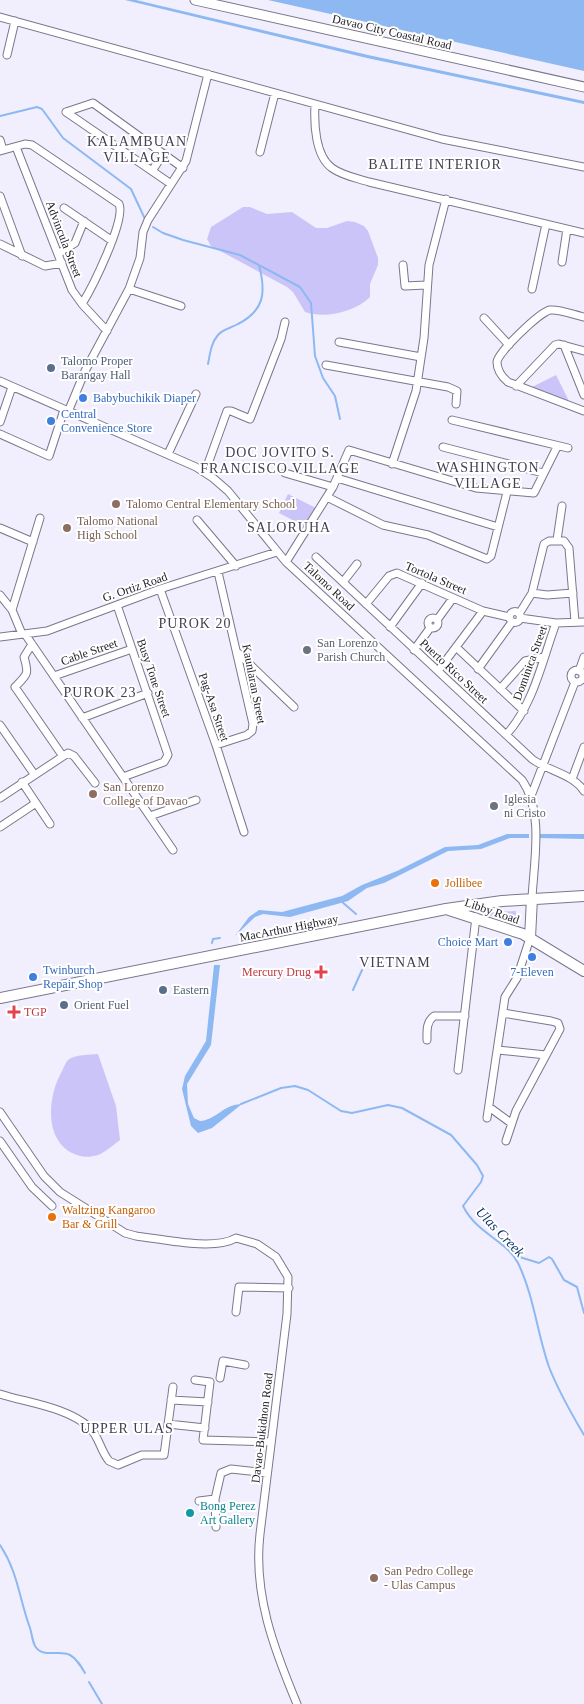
<svg xmlns="http://www.w3.org/2000/svg" width="584" height="1704" font-family="'Times New Roman',serif">
<style>
.green{fill:#cbc4f8}
.water{fill:#8db8f2}
.lines{fill:none;stroke-linecap:round;stroke-linejoin:round}
.stream{stroke:#8db8f2;stroke-width:2}
.minor-casing{stroke:#7a778c;stroke-width:9}
.major-casing{stroke:#7a778c;stroke-width:11}
.highway-casing{stroke:#7a778c;stroke-width:12}
.minor{stroke:#fff;stroke-width:7}
.major{stroke:#fff;stroke-width:9}
.highway{stroke:#fff;stroke-width:10}
.service-dot{fill:#5c6f8a;stroke:#fff;stroke-width:2}
.shop-dot{fill:#3f7fe0;stroke:#fff;stroke-width:2}
.education-dot{fill:#8d6e63;stroke:#fff;stroke-width:2}
.worship-dot{fill:#6b7280;stroke:#fff;stroke-width:2}
.food-dot{fill:#e8710a;stroke:#fff;stroke-width:2}
.health-dot{fill:#e0444e;stroke:#fff;stroke-width:2}
.culture-dot{fill:#0f9aa8;stroke:#fff;stroke-width:2}
.labels{text-anchor:middle;dominant-baseline:central;stroke-width:4;stroke-linejoin:round;paint-order:stroke}
.street-label{font-size:12px;fill:#1d1c24;stroke:#fff}
.service-label{font-size:12px;fill:#4e5e75;stroke:#fff;text-anchor:start}
.shop-label{font-size:12px;fill:#366cbe;stroke:#fff;text-anchor:start}
.education-label{font-size:12px;fill:#785e54;stroke:#fff;text-anchor:start}
.worship-label{font-size:12px;fill:#5b616d;stroke:#fff;text-anchor:start}
.food-label{font-size:12px;fill:#c56008;stroke:#fff;text-anchor:start}
.health-label{font-size:12px;fill:#be3a42;stroke:#fff;text-anchor:end}
.culture-label{font-size:12px;fill:#0d838f;stroke:#fff;text-anchor:start}
.neighbourhood-label{font-size:14px;letter-spacing:1px;fill:#423f52;stroke:#fff}
.water-label{font-size:14px;font-style:italic;fill:#0c3669;stroke:#fff}
</style>
<rect width="100%" height="100%" fill="#f1effe"/>
<path class="green" d="M243 207H250L267 214 292 212 316 228H327L347 221 355 222 364 226 368 231 378 258V265L370 284V297C355 312 325 319 305 312L293 292 287 287 211 246 207 239 211 227Z
M556 375 569 401 532 387Z
M288 494 316 508 306 527 279 513Z
M516 911V925L483 913Z
M98 1054 116 1106 120 1140C113 1145 106 1152 98 1155 88 1158 80 1157 72 1153 44 1138 48 1097 61 1073 63 1070 65 1063 68 1060 75 1054 90 1055 98 1054Z"/>
<path class="water" d="M125 0H136L368 55 584 101V104L367 58Z
M268 0H584V71Z
M507 834H529V838H510L481 849 448 851 384 883 367 888 348 901 290 917 263 914 255 917 235 936 249 917 259 910 282 912 342 896 362 885 397 871 445 847 478 845Z
M538 834H584V839L538 838Z
M214 965H220L211 1045 187 1084 188 1104 194 1118 200 1121C216 1120 224 1104 242 1104L212 1128 198 1133 191 1126 182 1089 185 1076 206 1041Z"/>
<g class="lines">
<path class="stream" d="M0 116 37 107 42 109 63 138 131 189 145 219
M153 227 163 233 183 240 240 255 300 287 311 303 315 356 323 378 335 396 340 419
M208 364C210 354 211 343 218 335 223 329 231 328 238 324 265 310 266 292 259 265
M341 901 356 914
M212 943 213 939 220 938
M353 990 362 970
M241 1104 281 1088 295 1086 308 1090 341 1111 352 1113 388 1105 402 1108 451 1135 477 1165 483 1176 481 1182 463 1206C477 1234 506 1240 518 1263 534 1296 537 1333 549 1367 558 1390 571 1413 584 1435
M513 1255 539 1263 549 1257 552 1259 564 1280 577 1287 584 1313
M0 1545C18 1572 19 1598 30 1628 32 1634 32 1640 35 1646 43 1659 59 1649 70 1655 77 1659 81 1666 85 1673
M89 1682 102 1704"/>
<g class="minor-casing">
<path id="minor" d="M0 17 442 139 584 167
M7 55 15 21
M315 105C314 123 315 156 332 168 343 176 357 178 369 182L584 233
M66 112 93 103 183 168
M66 112 171 184
M0 140 3 150
M16 147 72 290 82 304 107 331
M0 151 25 144 32 145 119 204C126 220 92 288 82 304
M260 152 275 93
M152 171 163 154
M0 196 22 256
M64 208 111 240
M0 244 45 266 62 263
M58 254 75 243 84 221
M562 262 567 229
M403 265 405 286 426 285
M129 289 181 306
M532 289 546 224
M584 317C574 315 560 309 550 310 540 312 498 352 497 362 497 370 502 377 508 382L584 411
M484 318 509 345
M339 342 421 357
M564 345 584 395
M326 365 448 387 457 391 456 404
M0 381 196 467 213 478 228 491 286 562 522 780C544 812 534 861 532 898
M516 386 555 345 559 344 584 351
M68 412 85 371 129 289 140 258 143 232 148 220 186 161 208 74
M452 420 568 448
M0 422 12 387
M0 434 49 456 64 410
M443 447 543 473
M168 454 196 394
M392 464 416 391 424 338 429 265 446 199
M205 472 227 411H231L250 419 281 339 285 322
M285 473 333 487
M337 478 498 527
M327 497 383 525 428 535 487 559 491 556 507 492
M197 520 236 566
M0 528 33 542
M557 540 562 506
M316 557 532 759C548 771 573 774 584 791
M286 562 333 487 349 450 476 488 534 493 557 447
M343 582 357 564
M160 589 216 745 244 832
M532 593 547 595 573 593
M0 595 12 610 22 634
M366 604 389 576 397 573 483 611 509 617
M117 605 168 755 164 762 123 777
M12 610 40 518
M509.5 617a5.5 5.5 0 1 1 11 0a5.5 5.5 0 1 1-11 0Z
M519 614 532 593 544 544 549 541H564L569 548 575 622
M428 623a5 5 0 1 1 10 0a5 5 0 1 1-10 0Z
M520 618 556 623 584 622
M437 620 453 598
M390 627 422 583
M25 634 173 850
M0 637 47 631 160 589 277 552
M32 644 24 657C29 674 28 674 15 687L62 755
M456 647 524 711
M414 650 430 628
M237 652 294 707
M478 669 512 622
M571 676a6 6 0 1 1 12 0a6 6 0 1 1-12 0Z
M438 671 483 611
M579 671 584 657
M54 676 132 649
M500 689 525 661 544 657
M82 718 148 693
M0 725 34 774
M506 735C534 704 542 661 556 623
M216 745 247 735 252 731 253 724 218 572
M572 779 584 747
M22 782 50 824
M531 796 575 682
M0 798 68 753 74 756 95 783
M150 816 196 800
M0 827 36 803
M503 1013 551 1021 558 1023 560 1029 516 1111 506 1141
M427 1040C427 1031 426 1022 434 1016H465
M498 1050 546 1055
M458 1070 476 917
M489 1107 511 1123
M0 1112 44 1176 60 1192 125 1233 136 1236C162 1239 214 1251 236 1238L257 1244 276 1257 288 1277 287 1314 260 1534C253 1594 274 1649 297 1704
M487 1118 505 997 517 978 530 938
M0 1141 32 1187 52 1206
M236 1312 239 1287 289 1288
M220 1378 223 1361 245 1365
M195 1380 210 1382 203 1440 271 1442
M0 1394C28 1403 66 1407 89 1427 99 1436 100 1450 109 1461L118 1465 142 1455H164L173 1387
M171 1400 208 1402
M168 1424 205 1428
M199 1501 215 1499
M216 1527 215 1499 221 1473 231 1469 267 1473"/>
</g>
<g class="major-casing">
<path id="major" d="M195 0 584 87"/>
</g>
<g class="highway-casing">
<path id="highway" d="M449 910 523 934 584 971
M530 938 532 898
M0 998 446 909 502 901 584 896"/>
</g>
<use href="#minor" class="minor"/>
<use href="#major" class="major"/>
<use href="#highway" class="highway"/>
</g>
<g class="service-dot">
<circle cx="51" cy="368" r="5"/>
<circle cx="163" cy="990" r="5"/>
<circle cx="64" cy="1005" r="5"/>
</g>
<g class="shop-dot">
<circle cx="83" cy="398" r="5"/>
<circle cx="51" cy="421" r="5"/>
<circle cx="508" cy="942" r="5"/>
<circle cx="532" cy="957" r="5"/>
<circle cx="33" cy="977" r="5"/>
</g>
<g class="education-dot">
<circle cx="116" cy="504" r="5"/>
<circle cx="67" cy="528" r="5"/>
<circle cx="93" cy="794" r="5"/>
<circle cx="374" cy="1578" r="5"/>
</g>
<g class="worship-dot">
<circle cx="307" cy="650" r="5"/>
<circle cx="494" cy="806" r="5"/>
</g>
<g class="food-dot">
<circle cx="435" cy="883" r="5"/>
<circle cx="52" cy="1217" r="5"/>
</g>
<g class="health-dot">
<path d="M318.5 964.5h5v5h5v5h-5v5h-5v-5h-5v-5h5z"/>
<path d="M11.5 1004.5h5v5h5v5h-5v5h-5v-5h-5v-5h5z"/>
</g>
<circle class="culture-dot" cx="190" cy="1513" r="5"/>
<g class="labels">
<g class="street-label">
<text transform="translate(392 32) rotate(13)">Davao City Coastal Road</text>
<text transform="translate(64 239) rotate(69)">Advincula Street</text>
<text transform="translate(436 578) rotate(23)">Tortola Street</text>
<text transform="translate(329 586) rotate(43)">Talomo Road</text>
<text transform="translate(135 587) rotate(-19)">G. Ortiz Road</text>
<text transform="translate(89 652) rotate(-19)">Cable Street</text>
<text transform="translate(530 663) rotate(-70)">Dominica Street</text>
<text transform="translate(454 671) rotate(43)">Puerto Rico Street</text>
<text transform="translate(154 678) rotate(71)">Busy Tone Street</text>
<text transform="translate(254 684) rotate(79)">Kaunlaran Street</text>
<text transform="translate(214 707) rotate(71)">Pag-Asa Street</text>
<text transform="translate(492 911) rotate(19)">Libby Road</text>
<text transform="translate(289 928) rotate(-11)">MacArthur Highway</text>
<text transform="translate(262 1428) rotate(-83)">Davao-Bukidnon Road</text>
</g>
<g class="service-label">
<text x="61" y="361">Talomo Proper<tspan x="61" dy="14">Barangay Hall</tspan></text>
<text x="173" y="990">Eastern</text>
<text x="74" y="1005">Orient Fuel</text>
</g>
<g class="shop-label">
<text x="93" y="398">Babybuchikik Diaper</text>
<text x="61" y="414">Central<tspan x="61" dy="14">Convenience Store</tspan></text>
<text x="498" y="942" text-anchor="end">Choice Mart</text>
<text x="43" y="970">Twinburch<tspan x="43" dy="14">Repair Shop</tspan></text>
<text x="532" y="972" text-anchor="middle">7-Eleven</text>
</g>
<g class="education-label">
<text x="126" y="504">Talomo Central Elementary School</text>
<text x="77" y="521">Talomo National<tspan x="77" dy="14">High School</tspan></text>
<text x="103" y="787">San Lorenzo<tspan x="103" dy="14">College of Davao</tspan></text>
<text x="384" y="1571">San Pedro College<tspan x="384" dy="14">- Ulas Campus</tspan></text>
</g>
<g class="worship-label">
<text x="317" y="643">San Lorenzo<tspan x="317" dy="14">Parish Church</tspan></text>
<text x="504" y="799">Iglesia<tspan x="504" dy="14">ni Cristo</tspan></text>
</g>
<g class="food-label">
<text x="445" y="883">Jollibee</text>
<text x="62" y="1210">Waltzing Kangaroo<tspan x="62" dy="14">Bar &amp; Grill</tspan></text>
</g>
<g class="health-label">
<text x="311" y="972">Mercury Drug</text>
<text x="24" y="1012" text-anchor="start">TGP</text>
</g>
<g class="culture-label">
<text x="200" y="1506">Bong Perez<tspan x="200" dy="14">Art Gallery</tspan></text>
</g>
<g class="neighbourhood-label">
<text x="137" y="141">KALAMBUAN<tspan x="137" dy="16">VILLAGE</tspan></text>
<text x="435" y="164">BALITE INTERIOR</text>
<text x="280" y="452">DOC JOVITO S.<tspan x="280" dy="16">FRANCISCO VILLAGE</tspan></text>
<text x="488" y="467">WASHINGTON<tspan x="488" dy="16">VILLAGE</tspan></text>
<text x="289" y="527">SALORUHA</text>
<text x="195" y="623">PUROK 20</text>
<text x="100" y="692">PUROK 23</text>
<text x="395" y="962">VIETNAM</text>
<text x="127" y="1428">UPPER ULAS</text>
</g>
<g class="water-label">
<text transform="translate(500 1232) rotate(46)">Ulas Creek</text>
</g>
</g>
</svg>
